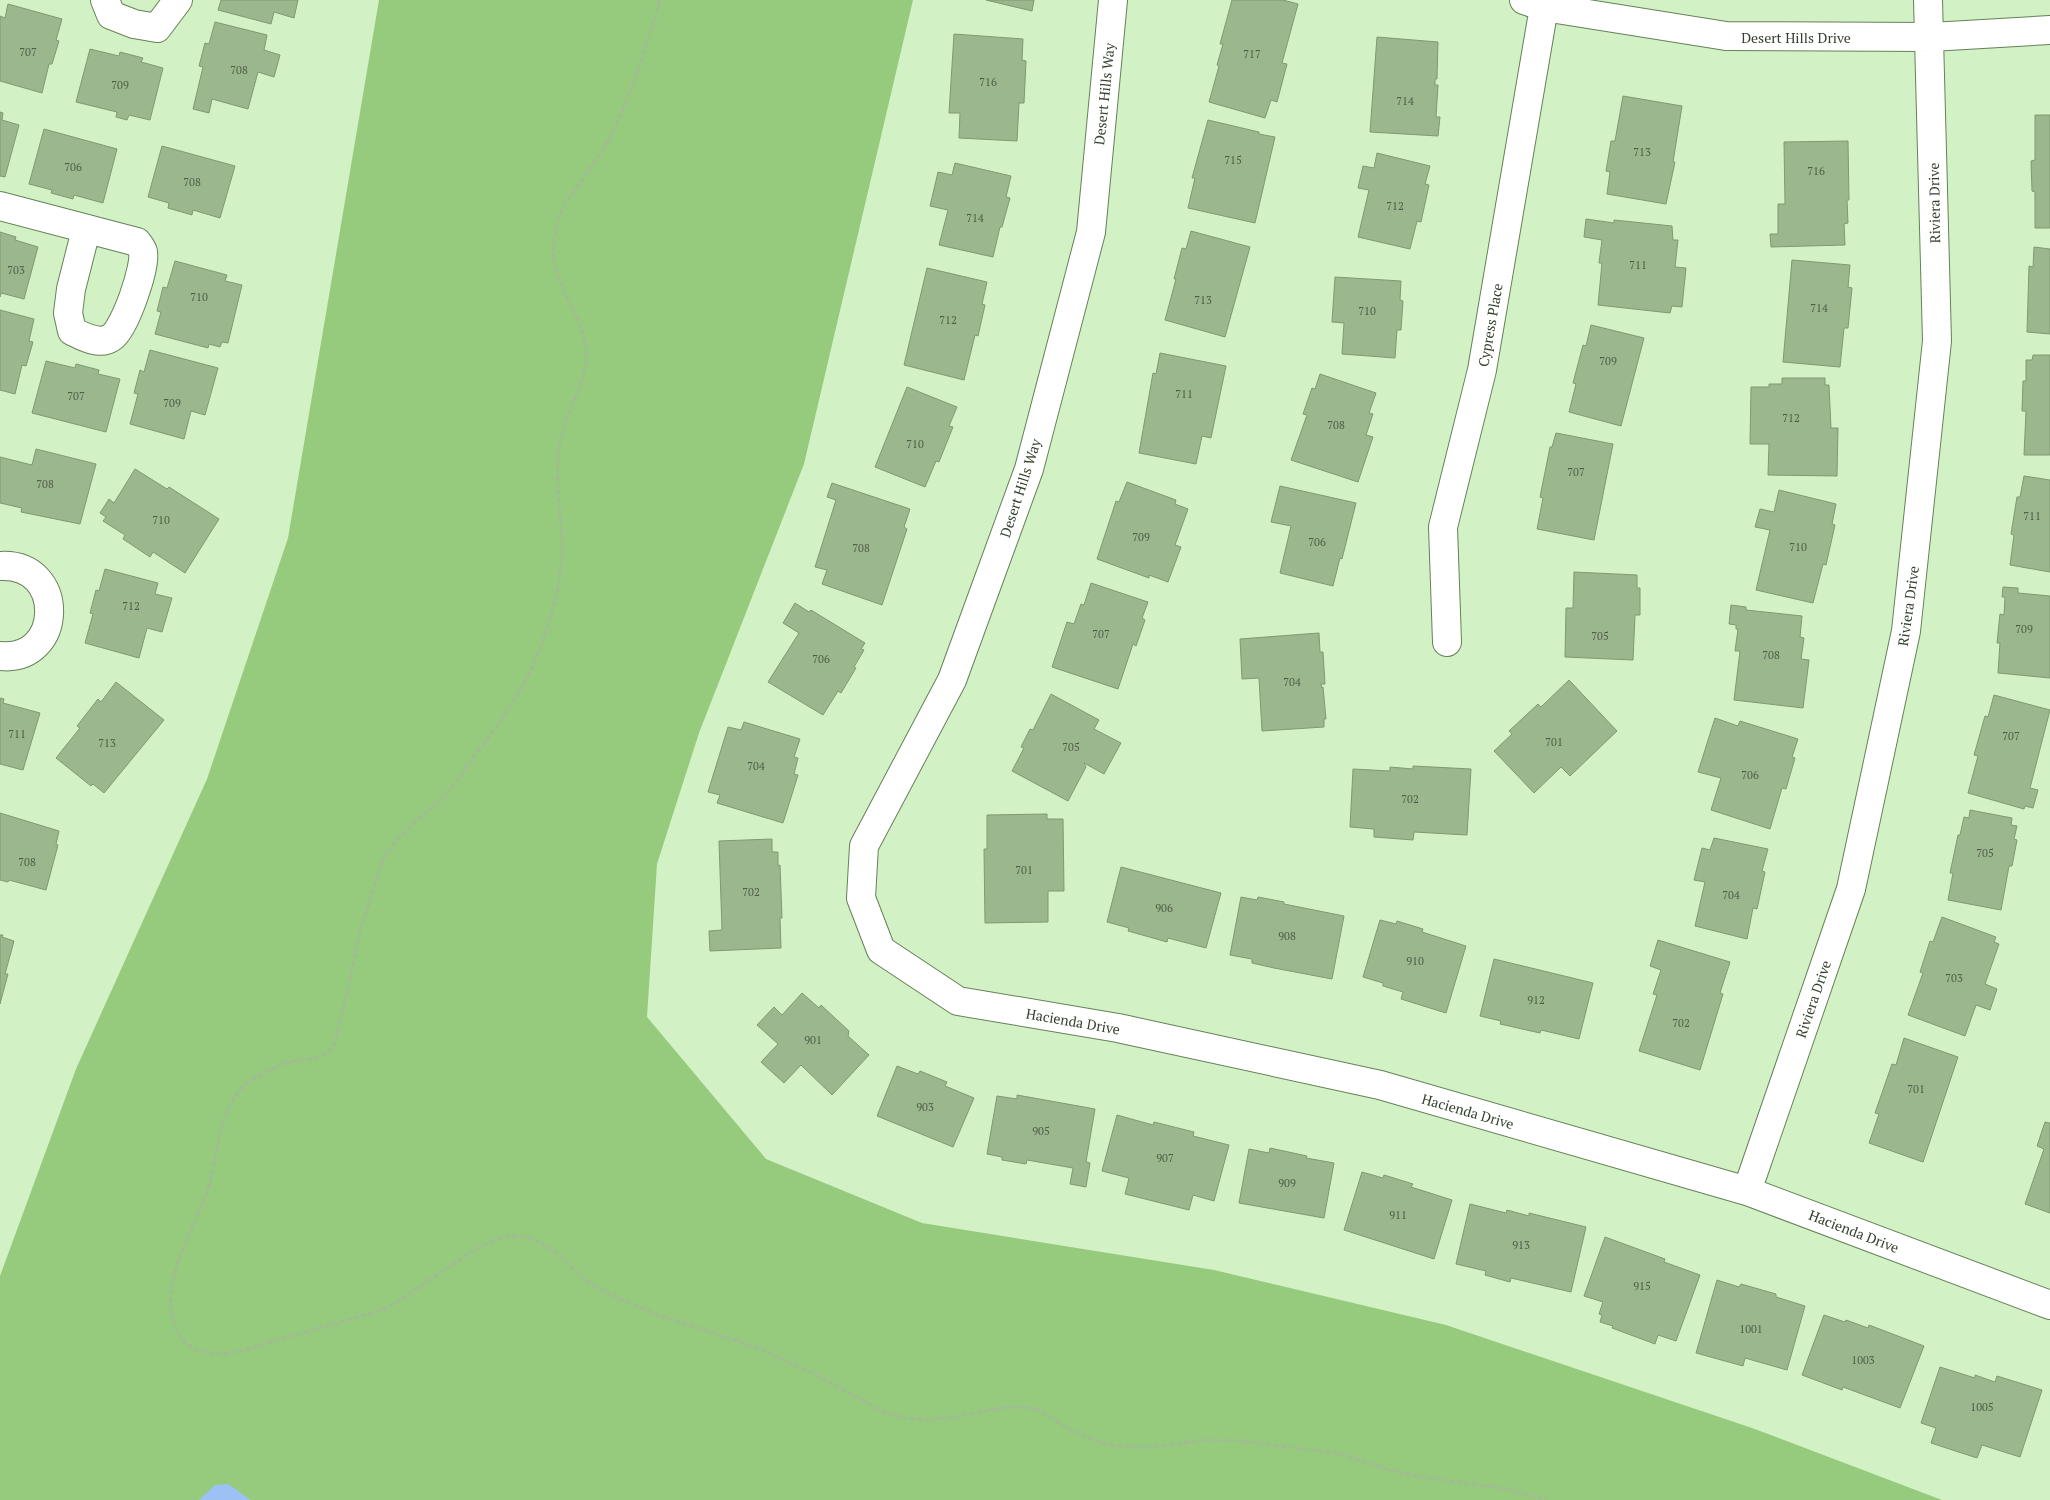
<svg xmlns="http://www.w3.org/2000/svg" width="2050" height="1500" font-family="'PT Serif',serif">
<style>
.green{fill:#96cb7e}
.water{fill:#9cc1f5}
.building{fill:#9ab78d;stroke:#7e9a71}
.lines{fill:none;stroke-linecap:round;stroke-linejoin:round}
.minor-casing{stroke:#668159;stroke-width:30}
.path{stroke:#a2bb96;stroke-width:3;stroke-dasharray:5 2.5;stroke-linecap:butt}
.minor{stroke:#fff;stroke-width:28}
.labels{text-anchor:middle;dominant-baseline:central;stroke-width:5;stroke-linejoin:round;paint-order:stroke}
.number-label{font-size:11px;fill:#4e5e46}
.street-label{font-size:14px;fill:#34402e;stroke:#fff}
</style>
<rect width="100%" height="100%" fill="#d2f1c4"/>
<path class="green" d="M379 0H913L804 464 699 733 657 864 647 1017 766 1159 922 1223 1214 1270 1446 1325 1752 1428 1942 1500H0V1276L76 1069 207 779 288 538Z"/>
<path class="water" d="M228 1484 251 1500H199L215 1485Z"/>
<path class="building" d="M221 0H298L294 18 274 12 271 24 218 10Z
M986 0H1034L1032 11Z
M1232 0H1283L1298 4 1282 63 1287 64 1277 102 1271 100 1265 118 1209 102 1219 66 1217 65 1223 44H1220Z
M8 4 62 19 56 40 59 41 52 64H49L42 93 0 81V16L5 18Z
M215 22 267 35 264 50 280 55 274 77 258 72 248 109 212 99 209 113 193 109 203 67 199 66 205 43 209 44Z
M954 34 1023 39 1022 60 1026 61 1024 103H1019L1017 141 959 138 960 113H949Z
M1377 37 1438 42 1437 79H1435V85H1438L1436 117H1440L1438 136 1370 132Z
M90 49 119 56 120 52 143 58 141 62 163 68 150 120 129 115 127 120 116 117 117 112 76 102Z
M1623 96 1682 106 1673 162H1675L1666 204 1607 194 1610 172 1606 171 1611 141H1615Z
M0 112 3 113 2 120 19 125 5 177 0 176Z
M2035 115H2050V228H2035V192L2032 191 2031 161 2035 160Z
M1208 120 1259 132V134L1275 137 1255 223 1188 208 1195 178H1192Z
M44 129 117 149 103 203 74 195 73 199 51 193 52 190 29 184Z
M1848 141 1849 200H1847L1848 223 1844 224 1845 245 1771 247 1770 234H1778V204H1785L1784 142Z
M162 146 235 166 220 218 193 210 192 215 168 208 169 203 148 197Z
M1377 153 1430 166 1425 184 1429 185 1421 222 1417 221 1410 249 1358 237 1369 190 1358 188 1363 166 1374 168Z
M955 163 1011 176 1006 197 1010 198 1002 227H1000L993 257 939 245 948 210 930 206 938 172 952 175Z
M1586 219 1614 223V220L1672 226 1673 240H1678L1675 267 1686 268 1682 307 1672 306 1670 313 1598 305 1602 263H1599L1602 240 1584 237Z
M1191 231 1250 247 1225 337 1165 320 1176 279H1174L1182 248 1186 249Z
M0 232 16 237 15 240 38 247 24 299 1 293 0 297Z
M2034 247 2050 249V334L2027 332 2029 266 2033 267Z
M1792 260 1850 265 1848 287 1852 288 1848 328H1844L1840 367 1783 362Z
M175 261 227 275 225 281 242 285 228 343 222 342 220 347 209 344 208 348 155 334 161 312 157 311 163 287 167 288Z
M927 268 987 282 982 304 985 305 978 336 975 335 964 380 904 365Z
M1335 277 1401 281 1400 300 1403 301 1401 330H1397L1395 358 1342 354 1344 323 1332 322Z
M0 310 34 319 29 341 33 342 26 366 22 365 15 394 0 390Z
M1591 325 1644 338 1621 426 1569 412 1576 384 1573 383 1583 345 1586 346Z
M150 350 218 368 205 415 191 411 184 439 130 424 138 394 134 393 140 370 144 372Z
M1160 353 1226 366 1211 438 1202 436 1196 464 1139 453 1153 373 1156 374Z
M2033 355H2050V455H2024L2026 411H2022L2023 381H2026V360H2032Z
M46 361 75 368 76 364 99 370 98 374 120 379 106 432 32 413Z
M1320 374 1376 393 1369 413 1373 414 1366 435 1373 437 1358 482 1291 460 1307 415 1303 414 1312 388 1315 389Z
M1782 378H1825V385H1829L1831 428H1838L1837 476 1768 475 1769 444H1750L1751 387H1769V384H1782Z
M907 387 957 407 949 426 953 427 939 462 936 461 925 487 875 467Z
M1556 433 1613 444 1594 540 1537 529 1543 498 1540 497 1550 447H1552Z
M36 449 96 464 80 524 21 512 22 508 0 503V457L32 465Z
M135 469 167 489 169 487 219 519 185 573 153 552 150 557 123 539 125 535 103 521 106 517 100 513 109 499 114 503Z
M2024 476 2050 480V572L2010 565 2014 535 2011 534 2017 497H2020Z
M1127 482 1176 500 1175 504 1188 509 1175 545 1181 547 1168 582 1149 575V578L1097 559 1116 501 1119 502Z
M832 483 910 509 904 527 907 529 882 605 822 584 827 570 815 567 836 500 827 497Z
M1280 486 1356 503 1342 559 1340 558 1333 586 1280 573 1291 526 1271 522Z
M1779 490 1836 504 1832 524 1835 525 1826 565 1823 564 1813 603 1756 590 1770 530 1755 527 1760 509 1774 512Z
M105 569 158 583 155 594 172 598 162 632 147 628 139 658 85 643 93 614 90 613 96 590 99 591Z
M1574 572 1637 575V588H1640V615H1635L1633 660 1565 657 1566 608H1573Z
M1091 583 1148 602 1142 618 1145 620 1136 646 1133 644 1118 689 1052 667 1067 622 1074 624 1081 604 1084 605Z
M2003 587 2018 588V593L2050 596V678L1998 673 2000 643H1997L2000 614 2004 615 2005 597H2002Z
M795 603 809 612 811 610 865 643 861 649 864 650 854 667 856 668 841 693 838 691 823 715 768 682 799 633 783 623Z
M1731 605 1746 607V610L1802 616 1800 637 1804 638 1801 659 1809 660 1803 708 1734 700 1740 651H1735L1738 629H1736V625L1729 624Z
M1319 633 1320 652H1323L1325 684H1321L1322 688 1323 687 1326 719H1324V727L1262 731 1259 678 1242 679 1240 639Z
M1569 680 1617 731 1570 776 1561 767 1534 793 1494 751 1512 734 1509 731 1538 704 1541 707Z
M116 682 164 720 104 793 93 784 91 786 56 758 80 728 77 726 98 699 101 702Z
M1051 694 1099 720 1094 729 1121 743 1104 774 1084 763 1086 767 1068 801 1012 771 1024 748 1021 747 1030 729 1033 730Z
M1994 695 2050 710 2030 788 2038 790 2033 808 2025 806 2024 809 1968 793 1978 756 1974 755 1985 716 1988 717Z
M0 698 4 699 3 703 40 713 23 770 0 764Z
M1715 718 1738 726 1740 721 1798 739 1792 757 1795 758 1786 789 1782 788 1770 829 1711 810 1721 778 1698 772Z
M744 722 800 739 794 757 798 758 794 774 798 775 783 823 717 803 720 795 708 792 728 727 741 730Z
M1413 766 1471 769 1467 835 1414 832 1413 840 1374 837V829L1350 827 1353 769 1390 771V767L1413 769Z
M1970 810 2012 818 2011 825 2017 826 2014 839 2017 840 2012 866H2009L2001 910 1948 900 1953 873H1950L1958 835H1960L1964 817 1969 818Z
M0 813 59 831 56 844 58 845 46 890 9 880 8 882 0 880Z
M1047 814V819H1063L1064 891H1048V922L985 923 984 849H987V815Z
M1714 838 1768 849 1762 871 1765 872 1757 909 1753 908 1747 939 1695 926 1705 882 1694 880 1702 848 1710 850Z
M772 839V852H778V866L780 865 782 918H780L781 948 710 951 709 931 722 930 719 841Z
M1121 867 1221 893 1206 948 1168 938 1167 942 1128 931 1129 928 1107 922Z
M1241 897 1257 900 1258 897 1284 902V904L1344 916 1332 979 1274 968 1252 963V959L1230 955Z
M1942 917 1996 937 1994 942 1999 944 1985 984 1997 989 1990 1010 1976 1005 1965 1036 1908 1015 1923 973 1920 972 1930 941 1933 942Z
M1380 920 1396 924 1397 921 1423 929 1422 932 1466 946 1446 1013 1401 999 1403 992 1383 986V983L1363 977Z
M0 935H3L2 937 14 941 5 974H8L0 1004Z
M1658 940 1730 962 1720 993 1723 994 1700 1070 1639 1051 1657 995 1653 994 1661 970 1650 966Z
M1494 959 1593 983 1579 1039 1541 1030 1540 1033 1500 1024 1501 1021 1480 1016Z
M802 993 819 1008 821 1005 849 1031 848 1036 869 1055 832 1095 801 1065 784 1083 761 1062 778 1044 757 1025 774 1007 782 1015Z
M1904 1038 1958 1057 1923 1162 1869 1143 1879 1114 1875 1113 1892 1064 1896 1065Z
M897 1066 918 1074 920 1071 947 1082 945 1086 974 1098 953 1147 877 1116Z
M1017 1095 1095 1109 1086 1162 1090 1163 1086 1187 1070 1184 1073 1168 1027 1160 1026 1164 1002 1160V1157L987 1154 997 1096 1017 1099Z
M1117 1115 1153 1125 1154 1122 1194 1132 1193 1136 1229 1145 1214 1201 1193 1195 1189 1210 1125 1194 1129 1178 1102 1171Z
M2045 1122 2050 1123V1213L2025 1204 2044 1149 2037 1146Z
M1270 1148 1307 1156 1306 1158 1334 1163 1324 1218 1239 1203 1249 1149 1269 1153Z
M1362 1172 1383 1178 1384 1175 1413 1184 1411 1187 1452 1200 1434 1259 1344 1230Z
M1470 1204 1506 1213 1507 1210 1529 1216V1213L1586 1227 1571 1292 1511 1278 1510 1282 1485 1275 1486 1271 1456 1264Z
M1605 1237 1665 1259 1664 1262 1700 1275 1676 1341 1658 1335 1655 1344 1612 1328 1613 1326 1600 1322 1602 1315 1599 1314 1603 1302 1584 1296Z
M1717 1280 1739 1287 1741 1284 1776 1294V1297L1805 1306 1787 1370 1745 1358 1743 1366 1696 1353Z
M1824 1315 1845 1322 1846 1320 1868 1328 1869 1325 1924 1346 1900 1408 1843 1387 1842 1390 1802 1375Z
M1940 1367 1975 1378V1375L1995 1382 1997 1376 2042 1390 2020 1457 1982 1445 1977 1458 1931 1443 1936 1428 1921 1423Z"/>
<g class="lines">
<g class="minor-casing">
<path id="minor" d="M105 0 111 15 134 24 157 28 178 0
M1113 0 1091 232 1029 469 952 680 864 846 861 898 881 950 958 1001 1118 1028 1380 1085 1747 1191 2050 1305
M1524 0 1544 7 1726 36 1931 37 2050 30
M0 206 137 242C139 245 142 248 143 252 146 267 125 328 112 337 100 346 84 337 72 331L68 313 71 289 86 230
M0 566C67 562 64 663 0 656
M1447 642 1443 527 1482 370 1544 7
M1747 1191 1851 889 1906 631 1937 341 1928 0"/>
</g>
<path class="path" d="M659 0 657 13C643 52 632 94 613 131 608 142 601 154 593 164 582 181 566 198 559 217 557 224 556 233 554 240 548 281 583 312 586 351 588 382 569 404 562 433 552 471 562 511 562 550 562 587 546 638 530 671 516 701 490 736 470 762 462 773 455 784 446 794 427 814 401 830 386 855 381 863 378 875 375 884 370 902 363 919 359 937 352 965 348 993 340 1021 338 1030 336 1044 330 1050 320 1061 298 1059 285 1063 272 1068 255 1077 244 1086 217 1111 219 1156 208 1188 194 1234 152 1289 180 1336 191 1354 218 1355 237 1352L388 1308 471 1252 494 1240 510 1236 528 1237 543 1244 559 1255 587 1282 609 1294 653 1313 759 1348 826 1380 882 1411 905 1418 928 1420 956 1417 1000 1408 1019 1407 1038 1409 1065 1427 1091 1439 1116 1446 1151 1447 1205 1440 1241 1441 1288 1447 1341 1454 1386 1469 1422 1477 1502 1488 1547 1500"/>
<use href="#minor" class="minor"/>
</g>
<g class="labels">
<g class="number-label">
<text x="28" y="52">707</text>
<text x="1252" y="54">717</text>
<text x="239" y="70">708</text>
<text x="988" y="82">716</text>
<text x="120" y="85">709</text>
<text x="1405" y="101">714</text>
<text x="1642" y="152">713</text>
<text x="1233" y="160">715</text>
<text x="73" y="167">706</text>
<text x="1816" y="171">716</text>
<text x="192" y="182">708</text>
<text x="1395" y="206">712</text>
<text x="975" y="218">714</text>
<text x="1638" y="265">711</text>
<text x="16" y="270">703</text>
<text x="199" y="297">710</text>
<text x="1203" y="300">713</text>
<text x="1819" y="308">714</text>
<text x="1367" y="311">710</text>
<text x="948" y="320">712</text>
<text x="1608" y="361">709</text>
<text x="1184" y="394">711</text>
<text x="76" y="396">707</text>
<text x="172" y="403">709</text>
<text x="1791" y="418">712</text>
<text x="1336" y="425">708</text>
<text x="915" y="444">710</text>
<text x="1576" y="472">707</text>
<text x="45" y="484">708</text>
<text x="2032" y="516">711</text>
<text x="161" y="520">710</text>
<text x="1141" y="537">709</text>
<text x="1317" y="542">706</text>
<text x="1798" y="547">710</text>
<text x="861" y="548">708</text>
<text x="131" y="606">712</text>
<text x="2024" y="629">709</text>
<text x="1101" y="634">707</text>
<text x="1600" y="636">705</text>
<text x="1771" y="655">708</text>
<text x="821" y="659">706</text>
<text x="1292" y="682">704</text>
<text x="17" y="734">711</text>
<text x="2011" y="736">707</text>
<text x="1554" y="742">701</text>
<text x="107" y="743">713</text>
<text x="1071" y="747">705</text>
<text x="756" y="766">704</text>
<text x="1750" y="775">706</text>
<text x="1410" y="799">702</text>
<text x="1985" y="853">705</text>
<text x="27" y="862">708</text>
<text x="1024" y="870">701</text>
<text x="751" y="892">702</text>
<text x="1731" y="895">704</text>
<text x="1164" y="908">906</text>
<text x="1287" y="936">908</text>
<text x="1415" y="961">910</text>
<text x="1954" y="978">703</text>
<text x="1536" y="1000">912</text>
<text x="1681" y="1023">702</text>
<text x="813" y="1040">901</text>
<text x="1916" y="1089">701</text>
<text x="925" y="1107">903</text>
<text x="1041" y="1131">905</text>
<text x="1165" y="1158">907</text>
<text x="1287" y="1183">909</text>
<text x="1398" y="1215">911</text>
<text x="1521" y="1245">913</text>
<text x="1642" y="1286">915</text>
<text x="1751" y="1329">1001</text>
<text x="1863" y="1360">1003</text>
<text x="1982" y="1407">1005</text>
</g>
<g class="street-label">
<text x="1796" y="37">Desert Hills Drive</text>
<text transform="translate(1104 94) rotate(-84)">Desert Hills Way</text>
<text transform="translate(1934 203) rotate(-91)">Riviera Drive</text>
<text transform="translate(1490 325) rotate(-80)">Cypress Place</text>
<text transform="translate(1020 488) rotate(-72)">Desert Hills Way</text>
<text transform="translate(1908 606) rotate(-82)">Riviera Drive</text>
<text transform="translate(1813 999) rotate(-71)">Riviera Drive</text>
<text transform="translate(1073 1021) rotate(10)">Hacienda Drive</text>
<text transform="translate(1468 1111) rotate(16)">Hacienda Drive</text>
<text transform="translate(1854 1231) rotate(21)">Hacienda Drive</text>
</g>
</g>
</svg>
